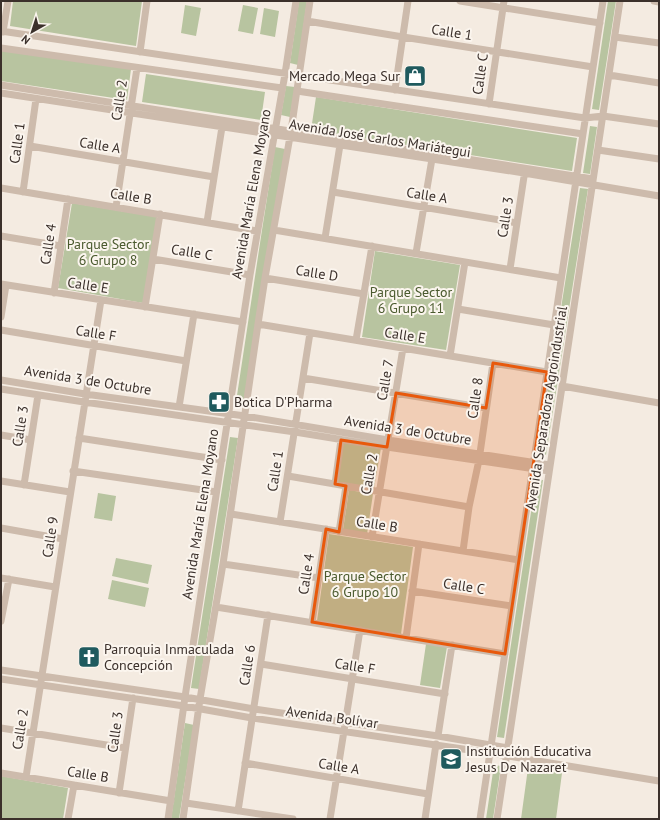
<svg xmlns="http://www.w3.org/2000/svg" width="660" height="820" font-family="'PT Sans',sans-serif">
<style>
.green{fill:#b8c4a0}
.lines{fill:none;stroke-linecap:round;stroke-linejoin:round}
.minor{stroke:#cdbbac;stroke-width:7}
.marked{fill:#e8590c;fill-opacity:0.2;stroke:#e8590c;stroke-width:3;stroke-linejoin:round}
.labels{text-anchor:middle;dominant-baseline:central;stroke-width:4;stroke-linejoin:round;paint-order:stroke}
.street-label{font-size:14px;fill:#3b302b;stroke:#fbf5ee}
.poi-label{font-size:14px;fill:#3b302b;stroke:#fbf5ee;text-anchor:start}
.park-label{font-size:14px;fill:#4a5a2e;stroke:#fbf5ee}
</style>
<rect width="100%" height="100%" fill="#f4ebe1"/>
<path class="green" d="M13 1H142L136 46 10 26Z
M299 1H307L298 65 290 63Z
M608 1H616L599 110 592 109Z
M185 5 201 8 196 36 181 33Z
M243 5 258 8 253 34 238 31Z
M264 8 279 11 275 37 260 34Z
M1 49 131 69 127 100 1 81Z
M146 74 265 92 261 120 142 102Z
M286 86 295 87 290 117 281 115Z
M316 97 577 138 572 171 311 130Z
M590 126 597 127 590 174 583 173Z
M275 147 285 149 244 403 236 402 262 230Z
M580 188 588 189 546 455 538 454Z
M72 203 157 217 143 303 58 288Z
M375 251 460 265 446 350 362 337Z
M230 437 238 438 199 689 191 688Z
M343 442 381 448 374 488 337 482Z
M536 479 543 480 504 738 497 737Z
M349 490 373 494 367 534 343 530Z
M98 493 116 496 112 521 94 518Z
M329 534 413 547 401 634 317 621Z
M116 558 152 565 148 584 112 576Z
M112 580 149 588 145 607 108 599Z
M426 644 447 647 440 688 420 685Z
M185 723 194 725 179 819H171Z
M494 765 501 766 493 819H486Z
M528 768 562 773 556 819H521Z
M1 776 68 788 63 819H1Z"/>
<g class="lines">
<path class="minor" d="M460 1 600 23
M654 1 659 2
M307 21 403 37 593 67
M1 31 585 118 603 116 659 124
M3 32 8 1
M615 37 659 43
M1 48 282 88
M140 52 147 1
M609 75 659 83
M1 85 593 179
M395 90 408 1
M297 91 583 134
M1 93 524 173 659 196
M489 104 504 1
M30 146 214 177
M598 150 659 159
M1 188 257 231
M23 192 36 99
M333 192 517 223
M116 207 137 68
M207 222 222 127
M274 230 561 278
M1 236 61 246
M325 238 340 145
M416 253 432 159
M153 259 250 275
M510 269 525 170
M265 278 364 294
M1 284 243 322
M54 293 68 199
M145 307 160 214
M458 309 554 325
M1 317 6 285
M258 324 547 372
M1 330 186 361
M356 340 372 246
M450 356 465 262
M303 378 486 408
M1 380 85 394 245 416 388 440 550 465
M562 386 659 403
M1 389 84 402 295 432 387 447 549 471
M179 407 194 314
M1 435 31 440
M79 438 222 460
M73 471 216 492
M288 476 469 507
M1 481 70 492
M335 484 341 440
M24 485 38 395
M231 514 519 560
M280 522 310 333
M1 528 63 539
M339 532 346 486
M372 537 403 348
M463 551 469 507 479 460 493 363
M223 564 319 578
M1 578 55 587
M412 591 512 606
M216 607 505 654
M1 621 9 579
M312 622 326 529
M406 638 419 544
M261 664 445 694
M1 670 185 697 254 709 438 736 508 748
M1 679 184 706 252 718 490 753 659 781
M1 728 125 748
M438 736 452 645
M245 763 428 794
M1 773 171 801
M26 777 101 300
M119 793 133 698
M186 803 293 819
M238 811 268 615
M68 819 74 785
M168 819 185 697 250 275 285 74 296 1
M183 819 200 699 223 564 258 324 265 278 291 131 310 1
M330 819 360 630
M425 819 436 744
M480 819 603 1
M497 819 620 1"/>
</g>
<path class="marked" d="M493 363 547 372 505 654 312 622 326 529 339 532 346 486 335 484 341 440 387 447 396 393 486 408Z"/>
<defs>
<g id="shop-square" transform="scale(1.15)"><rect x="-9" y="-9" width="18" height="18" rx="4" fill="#1f5a5e" stroke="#fbf5ee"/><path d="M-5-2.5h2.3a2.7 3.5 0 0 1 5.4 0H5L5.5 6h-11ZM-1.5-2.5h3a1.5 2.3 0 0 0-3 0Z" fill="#fff"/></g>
<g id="pharmacy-square" transform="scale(1.15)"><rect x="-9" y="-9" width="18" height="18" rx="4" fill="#1f5a5e" stroke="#fbf5ee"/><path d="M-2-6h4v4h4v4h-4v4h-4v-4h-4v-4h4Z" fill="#fff"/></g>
<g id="church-square" transform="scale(1.15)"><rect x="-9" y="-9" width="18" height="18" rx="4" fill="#1f5a5e" stroke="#fbf5ee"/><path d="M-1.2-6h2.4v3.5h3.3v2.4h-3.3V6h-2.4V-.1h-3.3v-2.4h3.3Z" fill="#fff"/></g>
<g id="school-square" transform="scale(1.15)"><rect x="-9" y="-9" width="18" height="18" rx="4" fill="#1f5a5e" stroke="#fbf5ee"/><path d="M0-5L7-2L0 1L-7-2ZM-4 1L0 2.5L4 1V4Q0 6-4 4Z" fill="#fff"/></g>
</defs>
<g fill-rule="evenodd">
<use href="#shop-square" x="415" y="76"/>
<use href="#pharmacy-square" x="219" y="402"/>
<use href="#church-square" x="89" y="657"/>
<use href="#school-square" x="451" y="759"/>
</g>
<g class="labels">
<g class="street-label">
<text transform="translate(452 32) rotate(9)">Calle 1</text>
<text transform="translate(480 74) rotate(-82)">Calle C</text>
<text transform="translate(119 100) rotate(-81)">Calle 2</text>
<text transform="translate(380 138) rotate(9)">Avenida José Carlos Mariátegui</text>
<text transform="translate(17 143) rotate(-82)">Calle 1</text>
<text transform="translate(100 145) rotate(9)">Calle A</text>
<text transform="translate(251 194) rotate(-80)">Avenida María Elena Moyano</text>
<text transform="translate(427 195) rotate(9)">Calle A</text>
<text transform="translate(131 196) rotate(9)">Calle B</text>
<text transform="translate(505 217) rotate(-81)">Calle 3</text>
<text transform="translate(48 244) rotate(-81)">Calle 4</text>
<text transform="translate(192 252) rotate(9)">Calle C</text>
<text transform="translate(317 273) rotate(9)">Calle D</text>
<text transform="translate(88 285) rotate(9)">Calle E</text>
<text transform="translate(96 333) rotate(9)">Calle F</text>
<text transform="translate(405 335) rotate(9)">Calle E</text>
<text transform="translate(88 380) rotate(9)">Avenida 3 de Octubre</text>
<text transform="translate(385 380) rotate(-80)">Calle 7</text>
<text transform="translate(475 398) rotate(-82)">Calle 8</text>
<text transform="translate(546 408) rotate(-81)">Avenida Separadora Agroindustrial</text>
<text transform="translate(20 426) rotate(-81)">Calle 3</text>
<text transform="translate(408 430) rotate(9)">Avenida 3 de Octubre</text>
<text transform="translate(275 471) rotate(-81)">Calle 1</text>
<text transform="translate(369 474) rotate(-80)">Calle 2</text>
<text transform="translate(200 514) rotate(-81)">Avenida María Elena Moyano</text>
<text transform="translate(377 524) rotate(9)">Calle B</text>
<text transform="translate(50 537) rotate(-81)">Calle 9</text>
<text transform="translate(306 574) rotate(-81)">Calle 4</text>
<text transform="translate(464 586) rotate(9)">Calle C</text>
<text transform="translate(247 665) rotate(-81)">Calle 6</text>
<text transform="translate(355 666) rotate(9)">Calle F</text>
<text transform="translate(332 717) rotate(8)">Avenida Bolívar</text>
<text transform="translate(20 729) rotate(-81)">Calle 2</text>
<text transform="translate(115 732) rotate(-82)">Calle 3</text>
<text transform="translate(339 766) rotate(9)">Calle A</text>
<text transform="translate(88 774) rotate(9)">Calle B</text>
</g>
<g class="poi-label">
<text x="400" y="76" text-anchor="end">Mercado Mega Sur</text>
<text x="234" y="402">Botica D'Pharma</text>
<text x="104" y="649">Parroquia Inmaculada<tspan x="104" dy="16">Concepción</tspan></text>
<text x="466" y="751">Institución Educativa<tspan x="466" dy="16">Jesus De Nazaret</tspan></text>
</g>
<g class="park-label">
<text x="108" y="244">Parque Sector<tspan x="108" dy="16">6 Grupo 8</tspan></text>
<text x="411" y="292">Parque Sector<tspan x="411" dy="16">6 Grupo 11</tspan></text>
<text x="365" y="576">Parque Sector<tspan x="365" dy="16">6 Grupo 10</tspan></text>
</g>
</g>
<rect width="660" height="820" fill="none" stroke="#3b302b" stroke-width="4"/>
<g transform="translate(32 32) rotate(219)" stroke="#fbf5ee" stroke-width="3" paint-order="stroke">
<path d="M0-3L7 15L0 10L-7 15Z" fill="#3b302b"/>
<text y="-6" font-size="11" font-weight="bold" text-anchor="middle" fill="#3b302b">N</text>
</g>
</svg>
